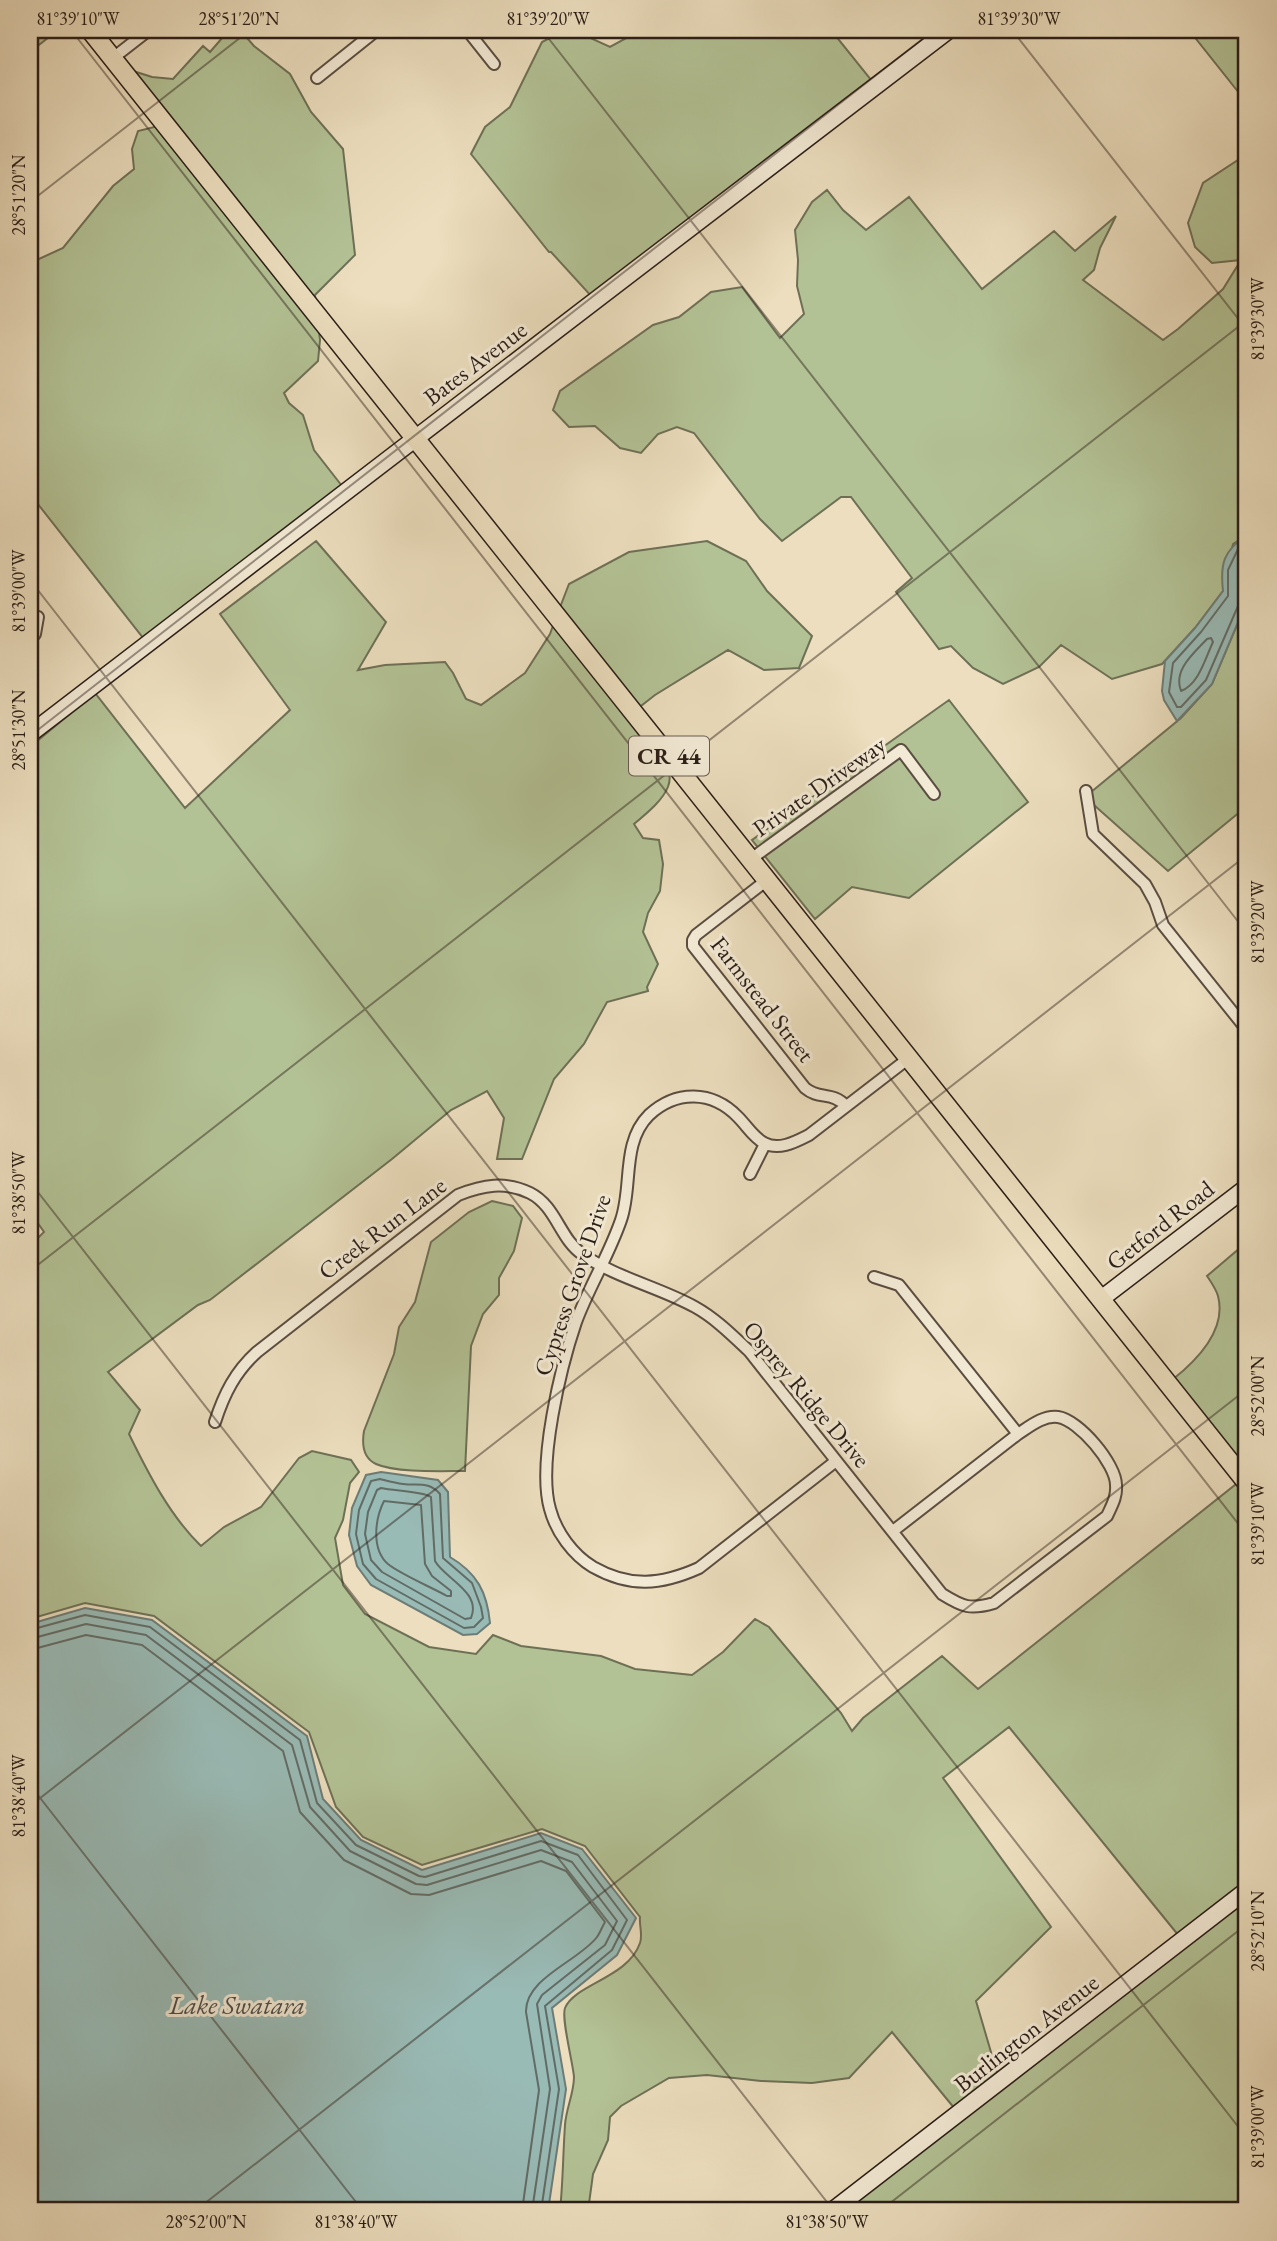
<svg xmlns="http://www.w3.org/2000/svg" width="1277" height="2241" font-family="'EB Garamond',serif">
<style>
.green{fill:#b3c295;stroke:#6e7056;stroke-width:2}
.water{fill:#99bbb6;stroke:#6d7c76;stroke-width:2}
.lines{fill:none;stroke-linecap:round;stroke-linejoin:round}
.shore{stroke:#626c66;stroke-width:2}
.street-casing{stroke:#5a4d41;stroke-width:14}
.secondary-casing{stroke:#2a1d17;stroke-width:19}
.primary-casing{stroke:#2a1d17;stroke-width:21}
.street{stroke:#f3ead5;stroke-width:10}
.secondary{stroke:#f3ead5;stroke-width:16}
.primary{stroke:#ecdebe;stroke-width:18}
.ticks{fill:none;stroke:#2a1d17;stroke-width:2;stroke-opacity:0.45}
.labels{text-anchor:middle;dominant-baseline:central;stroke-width:6;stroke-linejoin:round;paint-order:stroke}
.shield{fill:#f3ead5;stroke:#665a50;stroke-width:2}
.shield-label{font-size:23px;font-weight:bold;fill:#2a1d17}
.street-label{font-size:24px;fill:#2a1d17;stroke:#f3ead5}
.water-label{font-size:26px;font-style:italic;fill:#4b4c47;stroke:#f3ead5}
.neatline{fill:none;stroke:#2a1d17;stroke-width:2.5}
.ticks-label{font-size:18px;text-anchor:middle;fill:#2a1d17}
</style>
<rect width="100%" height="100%" fill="#ecdebe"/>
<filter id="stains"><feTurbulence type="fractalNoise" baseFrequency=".00286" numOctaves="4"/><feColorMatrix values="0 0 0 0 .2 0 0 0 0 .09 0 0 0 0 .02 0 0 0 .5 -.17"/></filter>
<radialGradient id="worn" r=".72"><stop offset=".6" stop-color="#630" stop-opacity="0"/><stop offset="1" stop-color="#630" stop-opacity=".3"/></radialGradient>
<path class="green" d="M30 30H58L30 52Z
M229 30H240L254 46 290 74 311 112 343 149 355 255 315 295 316 306 130 70 152 77 173 79 203 46 210 52Z
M565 30H573L610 47 641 30H831L872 81 592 297 551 252H549L471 154 485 127 510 107 542 42Z
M1189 30H1247V103Z
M158 126 318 324 320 340 318 361 284 393 289 403 303 415 314 450 342 486 144 639 30 494V263L63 248 113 186 134 169 132 149 138 131Z
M1247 154V535L1233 544 1223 591 1195 628 1162 664 1112 679 1061 645 1039 667 1003 684 973 668 951 646 939 649 896 592 912 578 851 497H841L782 541 760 519 694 433 677 427 658 434 641 453 620 448 595 426 569 427 553 410 560 391 653 325 679 317 711 292 742 287 780 338 804 314 797 286 798 260 795 230 812 202 827 190 843 210 866 230 909 197 982 289 1054 231 1075 251 1116 216 1100 248 1094 270 1083 280 1163 340 1178 329 1223 289 1241 260 1212 263 1195 247 1188 223 1203 183Z
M316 541 386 622 358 670 385 665 445 662 453 673 466 699 481 705 525 673 550 634 555 620 648 745C689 777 665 798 634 824L643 838 659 840 663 864 660 891 648 913 643 932 658 964 647 987 648 991 607 1002 584 1044 554 1079 522 1159H497L504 1118 487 1091 451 1110 392 1159 210 1300 198 1305 108 1372 140 1410 129 1434C148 1473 170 1516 201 1546L224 1527 261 1507 299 1458 312 1451 351 1460 359 1472 350 1483 343 1520 335 1538 343 1585 365 1614 429 1647 476 1654 493 1635 521 1646 601 1656 635 1669 692 1675 723 1652 755 1619 769 1627 841 1713 852 1731 863 1718 942 1656 978 1689 1240 1481 1247 1490V1883L1179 1936 1009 1727 943 1778 1051 1927 976 2001 998 2076 955 2109 892 2032 849 2078 812 2083 761 2081 707 2075 669 2078 621 2106 610 2117 608 2140 593 2174 588 2211H560C563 2182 563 2154 565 2125 566 2109 574 2093 574 2077 573 2063 561 2018 565 2008 575 1984 628 1978 640 1943 643 1935 639 1925 640 1917L585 1846 542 1829 422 1865 363 1837 336 1807 309 1732 154 1616 85 1603 30 1619V1246L44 1232 30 1212V747L95 693 185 808 290 710 220 614Z
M707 541 746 561 767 591 812 636 799 668 764 670 728 650 655 695 637 709 559 610 569 584 629 552Z
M1247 601V806L1168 871 1085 797 1181 718 1212 684Z
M949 700 1028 802 909 898 852 887 815 919 752 840Z
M492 1201 513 1206 522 1218 514 1251 499 1278V1295L483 1314 471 1346 465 1471C442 1471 396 1473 376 1464 363 1458 362 1443 364 1431L394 1354 399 1327 415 1302 431 1242 469 1212Z
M1247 1242V1475L1172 1380C1196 1361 1227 1330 1218 1296 1216 1289 1211 1282 1207 1276Z
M1247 1897V2211H841Z"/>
<path class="water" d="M1247 535V601L1212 684 1177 721 1164 700 1162 691 1165 661 1195 628 1223 591C1220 564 1223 551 1247 535Z
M381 1472 438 1480 448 1492 450 1557C477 1573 487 1592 490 1623L477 1634 463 1635 371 1585 357 1566 349 1535 352 1508 366 1475Z
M85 1608 152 1620 307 1736 323 1799 361 1840 422 1870 541 1833 582 1849 636 1918 617 1955 552 2008 566 2089 548 2211H30V1624Z"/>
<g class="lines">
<path class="shore" d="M1247 543 1238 549 1228 570V596L1201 632 1173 663 1169 692 1177 707H1181L1206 680 1238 606 1242 601H1247
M1207 639 1211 638 1213 642C1205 659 1199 684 1181 691 1173 670 1193 654 1207 639Z
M380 1479C388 1481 395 1483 403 1484 418 1486 429 1481 440 1494L443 1558 472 1583 481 1607 483 1618 474 1627 464 1628 376 1579 363 1564 356 1534 359 1510 371 1481Z
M381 1488C394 1491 422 1491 431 1497L435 1561C444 1578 482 1592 471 1618L465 1619 382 1572 371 1560 365 1534 368 1512 377 1490Z
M384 1501 421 1505 425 1564 432 1576 451 1591V1596H447C431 1587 400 1574 388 1564 371 1549 375 1519 384 1501Z
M30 1630 85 1615 150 1627 300 1740 317 1803 356 1845 419 1876 425 1877 541 1841 578 1855 627 1920 612 1950 545 2006 559 2089 541 2211
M30 1639 86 1624 146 1635 292 1745 310 1807 350 1851 416 1884 427 1885 541 1850 572 1862 617 1921 605 1945 542 1995 537 2004 550 2089 532 2211
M30 1650 86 1635 142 1645 283 1751 300 1812 344 1860 411 1894 429 1895 541 1861 566 1871 605 1922C602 1927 600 1933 597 1937 579 1961 525 1978 526 2012L539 2090 522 2211"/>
<g class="street-casing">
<path id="street" d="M467 30 494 64
M113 58 149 30
M317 78 377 30
M30 640 35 634 38 617
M1086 791 1093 834 1145 884 1155 902 1163 925 1247 1030
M751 859 901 750 934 794
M767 880 696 935 693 940V946L805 1088C819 1100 832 1091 846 1106
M750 1174 765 1144
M874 1277 899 1285 1018 1434
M215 1422C224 1394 235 1372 257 1352L458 1195C483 1185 505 1181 530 1193 556 1206 560 1239 582 1254 616 1278 659 1287 695 1307 715 1318 732 1335 749 1351L942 1594C963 1607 970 1610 994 1603L1107 1516C1112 1505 1117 1497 1116 1485 1116 1464 1079 1420 1058 1417 1043 1415 1029 1427 1018 1434L893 1531
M836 1461 699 1568C661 1585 630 1588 593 1567 573 1555 556 1532 550 1509 537 1464 561 1366 576 1322 589 1287 609 1255 621 1220 633 1186 621 1143 649 1115 676 1090 712 1090 738 1117 747 1126 753 1137 764 1143 779 1151 795 1142 809 1135L909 1058"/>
</g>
<g class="secondary-casing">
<path id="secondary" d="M30 734C335 498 643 265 949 30
M1101 1299 1247 1187
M832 2211 1247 1890"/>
</g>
<g class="primary-casing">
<path id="primary" d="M90 30 1247 1483"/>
</g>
<use href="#street" class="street"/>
<use href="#secondary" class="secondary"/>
<use href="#primary" class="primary"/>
</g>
<path class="ticks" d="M71 30 1247 1535M542 30 1247 933M1012 30 1247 330M30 202 250 30M30 580 1247 2138M30 736 934 30M30 1182 834 2211M30 1271 1247 320M30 1785 363 2211M30 1806 1247 855M195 2211 1247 1389M880 2211 1247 1924"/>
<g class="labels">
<rect class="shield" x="629" y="736.5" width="80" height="39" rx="5"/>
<g class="shield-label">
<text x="669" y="756">CR 44</text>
</g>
<g class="street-label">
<text transform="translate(475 363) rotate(-37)">Bates Avenue</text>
<text transform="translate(819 786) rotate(-35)">Private Driveway</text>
<text transform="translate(763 999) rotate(52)">Farmstead Street</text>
<text transform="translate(1160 1225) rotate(-38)">Getford Road</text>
<text transform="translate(382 1228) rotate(-37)">Creek Run Lane</text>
<text transform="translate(572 1285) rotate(-71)">Cypress Grove Drive</text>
<text transform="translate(807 1394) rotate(50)">Osprey Ridge Drive</text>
<text transform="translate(1026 2033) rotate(-38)">Burlington Avenue</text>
</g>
<g class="water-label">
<text x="237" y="2005">Lake Swatara</text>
</g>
</g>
<rect width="1277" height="2241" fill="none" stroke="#ecdebe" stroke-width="77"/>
<rect x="38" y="38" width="1200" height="2164" class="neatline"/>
<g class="ticks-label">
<text x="78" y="25">81°39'10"W</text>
<text x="239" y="25">28°51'20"N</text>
<text x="548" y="25">81°39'20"W</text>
<text x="1019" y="25">81°39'30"W</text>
<text transform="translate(19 195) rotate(-90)" y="6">28°51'20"N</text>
<text transform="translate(1258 319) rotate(-90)" y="6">81°39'30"W</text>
<text transform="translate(19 591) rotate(-90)" y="6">81°39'00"W</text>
<text transform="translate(19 730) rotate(-90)" y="6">28°51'30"N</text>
<text transform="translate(1258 922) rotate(-90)" y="6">81°39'20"W</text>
<text transform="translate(19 1193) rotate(-90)" y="6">81°38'50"W</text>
<text transform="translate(1258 1396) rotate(-90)" y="6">28°52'00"N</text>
<text transform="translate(1258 1524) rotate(-90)" y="6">81°39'10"W</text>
<text transform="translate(19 1796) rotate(-90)" y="6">81°38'40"W</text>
<text transform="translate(1258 1931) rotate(-90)" y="6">28°52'10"N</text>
<text transform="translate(1258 2127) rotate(-90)" y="6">81°39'00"W</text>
<text x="206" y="2228">28°52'00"N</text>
<text x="356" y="2228">81°38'40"W</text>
<text x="827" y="2228">81°38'50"W</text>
</g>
<rect width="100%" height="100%" filter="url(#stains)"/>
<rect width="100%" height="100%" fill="url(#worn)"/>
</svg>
